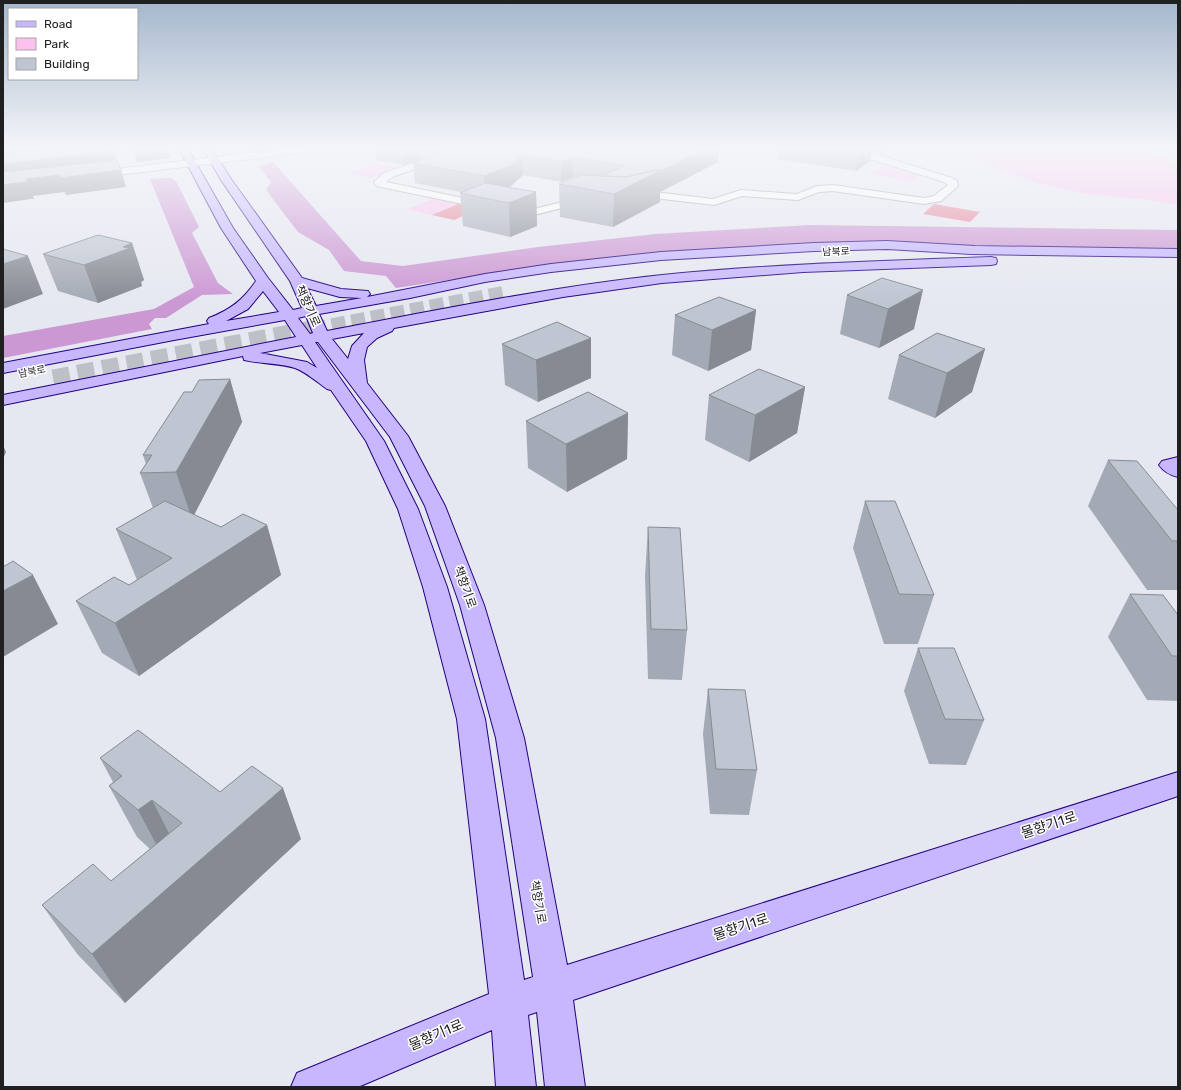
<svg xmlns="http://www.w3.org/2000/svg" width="1181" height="1090" font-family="Rubik,'Noto Sans KR',sans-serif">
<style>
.forest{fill:#cc98d3}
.park{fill:#fdc1ee}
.pitch{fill:#e57f95}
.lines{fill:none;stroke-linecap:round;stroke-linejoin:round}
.secondary-tunnel-far1{stroke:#bec0c7;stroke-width:14;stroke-dasharray:14 6;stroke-linecap:butt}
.secondary-tunnel{stroke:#bec0c7;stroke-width:17;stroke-dasharray:17 8;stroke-linecap:butt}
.street-casing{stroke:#9d9d9d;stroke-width:2}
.secondary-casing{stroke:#23007e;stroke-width:2}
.street{fill:#fff;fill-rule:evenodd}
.secondary{fill:#c7b7fe;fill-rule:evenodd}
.wall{fill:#a4aab5}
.shaded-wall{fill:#868b93}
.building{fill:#bfc6d2;stroke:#868b93}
.labels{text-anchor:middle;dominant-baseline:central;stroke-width:3;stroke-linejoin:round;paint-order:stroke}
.far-street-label{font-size:10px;fill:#202020;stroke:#fff}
.street-label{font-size:12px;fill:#202020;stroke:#fff}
.near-street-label{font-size:14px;fill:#202020;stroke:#fff}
</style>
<rect width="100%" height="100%" fill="#e6e8f1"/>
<path class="forest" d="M273 162 361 261 403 266 538 247 655 234 810 225 1178 230V249L901 244 521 269 396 288 386 276 344 271 329 250 298 232 266 190 271 182 258 166Z
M160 178H172L177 183 199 227 192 233 218 283 233 294 202 295 166 318H155L149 324 152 329 3 358V336L154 309 194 287 150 179Z"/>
<path class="park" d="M963 149H1139L1178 163V205L1150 200 1085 194 1037 183 995 168Z
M377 163 400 168 371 178 347 173Z
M881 166 923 172 913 181 871 174Z
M433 199 458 204 432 215 407 209Z"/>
<path class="pitch" d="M458 204 479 209 454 220 432 215Z
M934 204 980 212 970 222 923 214Z"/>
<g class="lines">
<path class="secondary-tunnel-far1" d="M312 329 503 293"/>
<path class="secondary-tunnel" d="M53 378 317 328"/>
<g class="street-casing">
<path id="street" d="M282 149H312L308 152 92 178 87 175 92 172Z
M820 149H844L875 154 952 178 957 181 958 186 941 201 924 204 833 191 819 192 798 200 742 196 714 205 663 199 647 201 632 207 626 204 628 202 641 196 663 193 713 199 741 190 797 194 817 186 833 185 924 198 934 196 948 185 944 182 874 160 824 152Z
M440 154 445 157 443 159 392 177 386 182 511 208 534 209 574 199H589L594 202 589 205H574L534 215 511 214 381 187 377 186 374 182 384 173Z"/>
</g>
<g class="secondary-casing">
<path id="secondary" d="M179 149H188L233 228 268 278 293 310 302 308 290 281 221 180 203 149H212L231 179 302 278 341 289 368 291 370 294 367 297 485 274 551 264 661 252 814 243 887 241 975 246 1178 249V257L971 254 887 249 814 251 661 260 551 272 485 282 410 298 319 314 327 331C438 310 550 287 662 275 771 264 881 261 991 257L996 258 997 261 996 264 991 265 803 272 662 283 563 297 394 328 392 331 377 338 367 347 364 360 367 383 408 436 445 506 484 605 524 738 567 965 1178 772V796L573 1000 585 1087H545L537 1012 528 1015 536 1087H496L492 1030 358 1087H291L297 1073 489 994 457 719 423 587 398 509 366 441 331 390 327 389C317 382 306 372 295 368 278 363 261 364 244 360L243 356 3 405V395L296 337 285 320 174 340 3 373V363L209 324 207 321 209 318C230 310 243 300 256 281L221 228ZM307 288 340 297 362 298 316 306ZM263 291 279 312 226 321 248 309ZM306 316 313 333 310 334 298 318ZM364 333 352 346 348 359 332 339ZM315 342H318L390 437 425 506 460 605 496 738 533 977 524 980 485 719 447 587 418 509 384 441ZM302 345 317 368 307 362 260 353Z
M1178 457V477C1170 475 1164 472 1159 465L1162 461Z"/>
</g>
<use href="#street" class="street"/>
<use href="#secondary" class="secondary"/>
</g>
<path class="wall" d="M131 149H168L170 158 137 162Z
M375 149H722L719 151 718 162 660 192V202L613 227 560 217 559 184 576 177H573L561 182 523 175 511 186 509 187 536 192 537 226 510 237 463 226 460 193 461 192 415 183 413 163 421 160V159L404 165 376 160Z
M779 149H886L880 154 872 152 870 161 856 171 777 159Z
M132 243 144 280 141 282 142 286 98 303 58 291 43 254Z
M882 278 914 329 879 348 840 334 847 295Z
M756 310 751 350 708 371 672 355 675 315Z
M502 344 591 378 538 402 505 385Z
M985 349 972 392 935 418 888 399 899 355Z
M230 379 242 422 194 515 221 527 267 525 281 575 139 676 102 653 76 601 129 585 137 580 116 529 153 508 140 473 146 464 143 455 192 392Z
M805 387 797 433 749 462 705 440 709 395Z
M628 413 627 459 567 492 528 468 526 421Z
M1108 460 1178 510V590H1147L1088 506Z
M865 501 934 595 918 644H884L853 548Z
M648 527 687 630 682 680 648 679 645 576Z
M1130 594 1178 615V701L1147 700 1108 637Z
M918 648 984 720 966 765 929 764 904 691Z
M708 689 757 770 749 815 710 814 703 734Z
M100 758 220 792 301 839 125 1003 78 955 42 905 111 881 150 849 137 837 109 786 113 782Z"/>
<path class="shaded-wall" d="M3 149H89L3 162Z
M133 149H168L170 158 137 162Z
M402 149H420L421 159 404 165Z
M705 149H722L719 151 718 162 660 192V202L613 227 614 194 625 179Z
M863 149H872L870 161 856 171 859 152Z
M881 149H886L880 154Z
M114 151 119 167 3 181V164Z
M523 155V175L511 186 485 197 484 176Z
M572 157 573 177 561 182V162Z
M121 170 126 187 66 195 65 192 33 196 34 199H31L3 203V185L27 179 60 175Z
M536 192 537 226 510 237 509 203Z
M132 243 144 280 141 282 142 286 98 303 84 265 123 247Z
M28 256 43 294 3 309V264Z
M923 290 914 329 879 348 888 309Z
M756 310 751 350 708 371 712 330Z
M591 338V378L538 402 536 360Z
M985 349 972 392 935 418 947 373Z
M230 379 242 422 192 519 176 472Z
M805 387 797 433 749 462 755 415Z
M628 413 627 459 567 492 566 444Z
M3 445 6 452 3 459Z
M267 525 281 575 139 676 115 623Z
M33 575 58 624 3 657V591Z
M283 788 301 839 125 1003 92 954Z
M152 800 178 851 165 861 138 810Z"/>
<path class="building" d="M55 149H113L114 151 3 164V154Z
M423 149H706L661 171V170H656L626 177 602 176 624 166 572 157 561 162 523 155 510 166 484 176 413 163 442 153Z
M843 149H863L859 152Z
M117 160 121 170 60 178V175L27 179V181L25 182 3 185V172Z
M656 170H661L614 194 559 184 581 175 626 177Z
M485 183 536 192 509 203 460 193Z
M98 235 132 243 123 247 130 248 84 265 43 254Z
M3 249 28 256 3 264Z
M882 278 923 290 888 309 847 295Z
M719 297 756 310 712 330 675 315Z
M557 322 591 338 536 360 502 344Z
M937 333 985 349 947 373 899 355Z
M759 369 805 387 755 415 709 395Z
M230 379 176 472 140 473 152 455H143L184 392H192L199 380Z
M588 392 628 413 566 444 526 421Z
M1108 460 1137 461 1178 510V541H1172Z
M165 501 221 527 243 514 267 525 115 623 76 601 114 577 129 585 172 558 116 529Z
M865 501H895L934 595 899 594Z
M648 527 680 528 687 630 651 629Z
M13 561 33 575 3 591V567Z
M1130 594 1163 595 1178 615V656H1172Z
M918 648H954L984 720 945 719Z
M708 689 745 690 757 770 716 769Z
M138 730 220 792 252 766 283 788 92 954 42 905 93 864 111 881 182 823 152 800 138 810 109 786 122 776 100 758Z"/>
<linearGradient id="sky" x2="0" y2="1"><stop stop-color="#a5b7cd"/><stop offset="0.49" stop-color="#f4f5f9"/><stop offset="1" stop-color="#f4f5f9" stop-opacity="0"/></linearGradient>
<rect width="1181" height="302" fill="url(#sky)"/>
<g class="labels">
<g class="far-street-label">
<text transform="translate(836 252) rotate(-2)">남북로</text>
<text transform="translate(32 372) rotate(-11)">남북로</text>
</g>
<g class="street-label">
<text transform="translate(308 306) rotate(66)">책향기로</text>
<text transform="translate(465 587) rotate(70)">책향기로</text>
<text transform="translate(538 902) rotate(80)">책향기로</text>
</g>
<g class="near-street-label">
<text transform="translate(1049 825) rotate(-18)">물향기1로</text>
<text transform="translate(741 927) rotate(-18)">물향기1로</text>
<text transform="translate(436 1035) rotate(-23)">물향기1로</text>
</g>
</g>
<rect width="1181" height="1090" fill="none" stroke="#202020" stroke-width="8"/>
<rect x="8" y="8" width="130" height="72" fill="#ffffff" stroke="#a6a6a6"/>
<rect x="16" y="21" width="20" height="6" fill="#c7b7fe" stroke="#a6a6a6"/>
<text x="44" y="28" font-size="12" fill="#202020">Road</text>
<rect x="16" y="38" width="20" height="12" fill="#fdc1ee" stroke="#a6a6a6"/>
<text x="44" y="48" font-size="12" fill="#202020">Park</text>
<rect x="16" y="58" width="20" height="12" fill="#bfc6d2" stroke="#a6a6a6"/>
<text x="44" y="68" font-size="12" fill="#202020">Building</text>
</svg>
